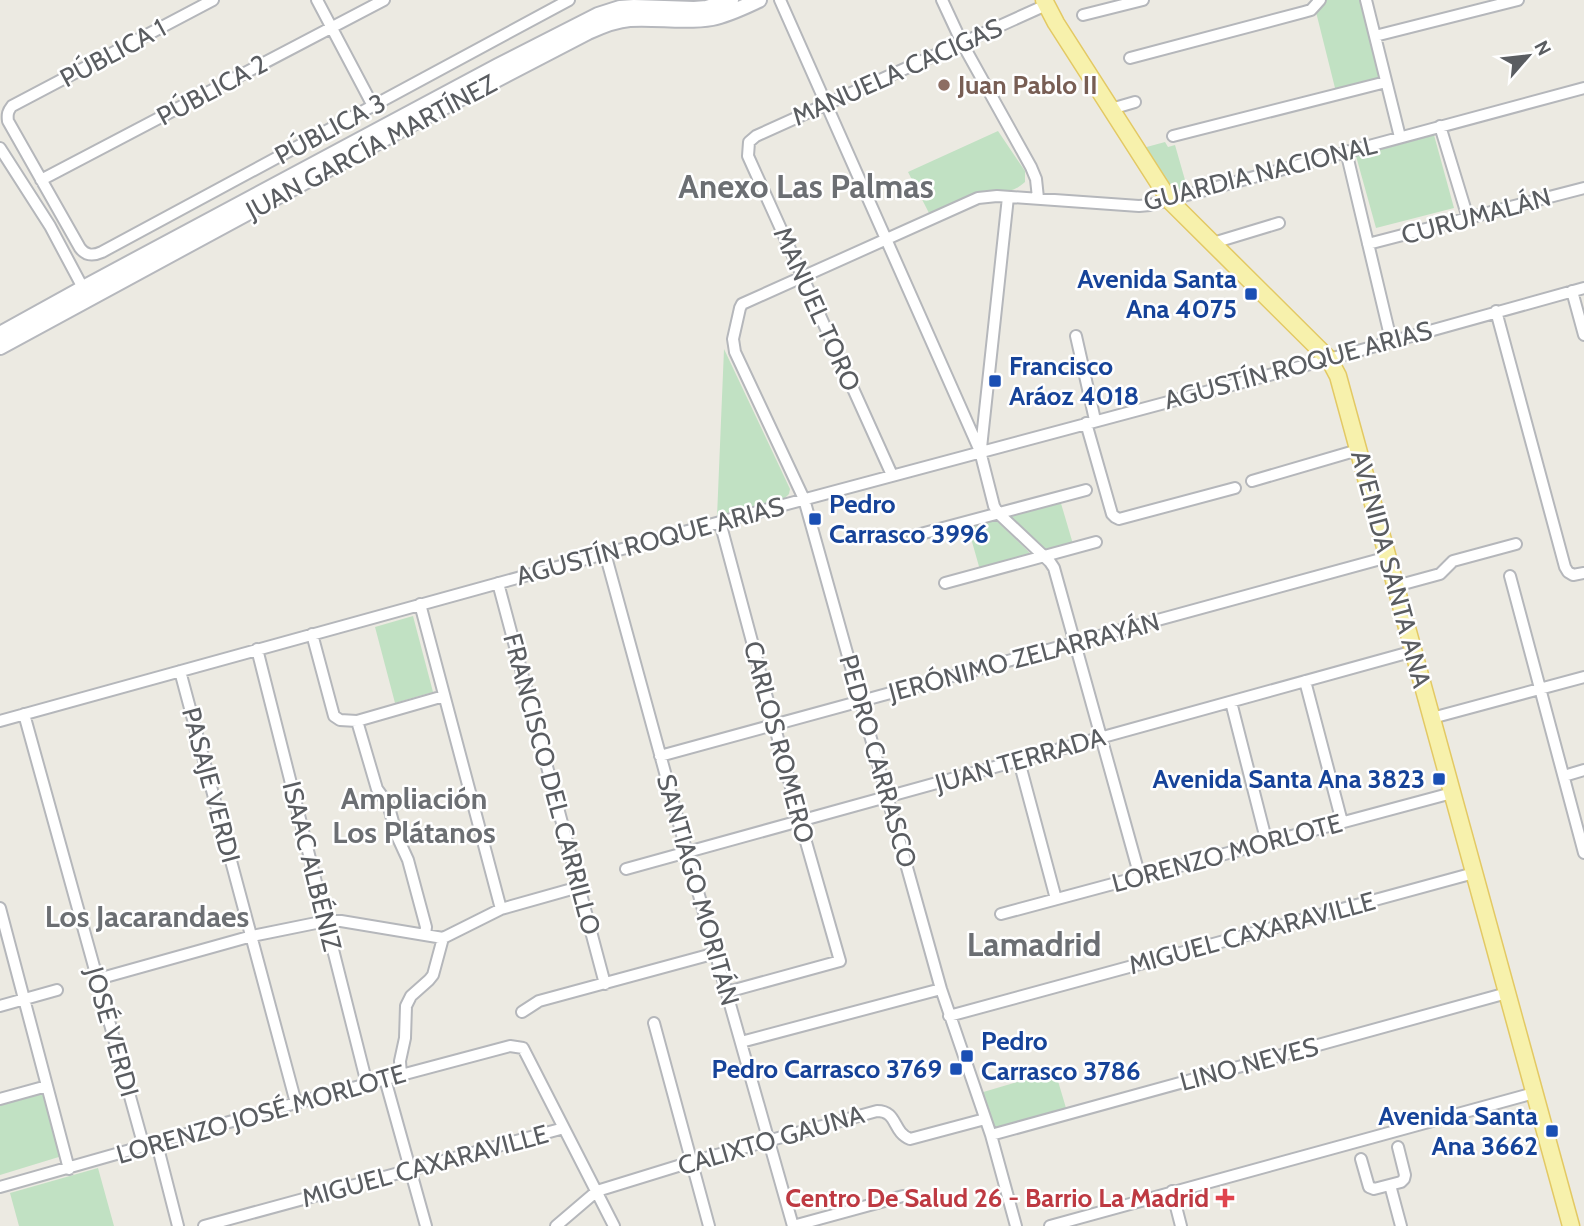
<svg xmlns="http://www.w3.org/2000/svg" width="1584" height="1226" font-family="Cabin,sans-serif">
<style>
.green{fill:#c1e1c3}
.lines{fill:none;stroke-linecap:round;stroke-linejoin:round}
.minor-casing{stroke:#b5b7bb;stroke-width:14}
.secondary-casing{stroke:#b6b8bd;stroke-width:18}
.primary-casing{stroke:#e3c964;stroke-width:19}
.minor{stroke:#fff;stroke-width:10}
.secondary{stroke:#fff;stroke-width:14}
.primary{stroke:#f7f1ac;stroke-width:16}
.education-dot{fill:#8d6e63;stroke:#fff;stroke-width:2.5}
.transit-dot{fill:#1a4fb4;stroke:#fff;stroke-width:2.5}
.health-dot{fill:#e0444e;stroke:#fff;stroke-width:2.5}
.labels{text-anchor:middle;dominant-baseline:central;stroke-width:5;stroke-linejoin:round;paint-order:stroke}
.street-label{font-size:26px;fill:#5a5d61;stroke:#fff}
.education-label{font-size:26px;font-weight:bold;fill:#785e54;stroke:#fff;text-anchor:start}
.transit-label{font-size:26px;font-weight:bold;fill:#164399;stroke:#fff;text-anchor:end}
.health-label{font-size:26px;font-weight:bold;fill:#be3a42;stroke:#fff;text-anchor:end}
.quarter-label{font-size:30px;font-weight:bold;fill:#6c6f73;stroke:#fff}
.district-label{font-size:33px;font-weight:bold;fill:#6c6f73;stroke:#fff}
</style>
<rect width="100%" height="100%" fill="#eceae2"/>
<path class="green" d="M1313 0H1361L1381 81 1336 92Z
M998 131 1025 171V182C1008 197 1001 189 982 191 971 193 942 209 930 215L908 172Z
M1434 135 1454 208 1376 228 1356 156Z
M1165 142 1168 147 1175 145 1187 187 1175 191 1143 148Z
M724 349 790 489 789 494 785 498 717 517Z
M1060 500 1073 544 1045 552 1005 515Z
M995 519 1032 555 980 570 967 524Z
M413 616 433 692 395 703 375 627Z
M1055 1071 1066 1108 992 1129 980 1093Z
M42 1093 62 1156 0 1175V1105Z
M98 1168 114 1226H19L10 1193Z"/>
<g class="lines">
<g class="minor-casing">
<path id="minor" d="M213 0 12 106C8 111 7 114 8 121L80 248C86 256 93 256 102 252L569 0
M317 0 373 106
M780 0 980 451 994 506 998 513 1050 562 1054 568 1140 877
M942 0 962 43 1031 167 1036 179 1038 198
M1366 0 1400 137
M1083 15 1143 0
M1375 36 1518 0
M1130 58 1304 12 1311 10 1320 0
M1111 109 1135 102
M1440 126 1468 218
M1173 136 1386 82
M0 148 50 226 83 288
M1346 151 1391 340
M41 180 384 0
M1213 243 1279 223
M1368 244 1584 188
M1572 291 1584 335
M1496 311 1565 567 1568 572 1573 575 1584 573
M1076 336 1095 420
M1086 423 1112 514 1115 517 1119 519 1235 488
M981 448 1008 197
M892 475 748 156 749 142 756 136 1046 5
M1252 481 1358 450
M720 522 800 821 840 961 727 992
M913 536 1086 490
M605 553 687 853 793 1226 903 1196
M1510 576 1584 853
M498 583 605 984
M945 583 1096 542
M1396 586 1440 574 1453 561 1516 544
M420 604 501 909
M312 634 334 716 340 720 357 721 377 789 388 804 397 836 408 860 426 927 425 935
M257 649 367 1084
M180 671 296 1103
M1305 681 1342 822
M1231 702 1267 843
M24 714 144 1147
M1432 718 1584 677
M0 721 720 522 1329 359 1584 288
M357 721 444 696
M660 756 1388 557
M1019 761 1056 899
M1564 776 1584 770
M626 869 1414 651
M0 908 69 1169
M1001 914 1452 793
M98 979 252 936 326 921H341L443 938 501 909 579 887
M0 1006 57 990
M522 1012 539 1001 716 953
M949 1016 1474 873
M654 1023 709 1226
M741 1042 941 989
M401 1075 400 1061 405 1038 406 1006 411 996 429 980 433 975 443 938
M385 1079 426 1226
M0 1099 47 1086
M991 1135 1507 993
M157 1144 178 1226
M1361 1159 1369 1187 1374 1189 1401 1182 1404 1179 1405 1175 1398 1147
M1390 1185 1401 1226
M0 1187 296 1103 510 1046 523 1048 614 1226
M1172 1191 1181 1226
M204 1226 564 1128
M556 1226 597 1191 691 1162 877 1111C898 1111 892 1132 910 1139L985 1119
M1016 1226 991 1135 941 989 804 499 735 352 733 339 740 308 742 304 978 198 997 196 1139 206 1150 205 1584 88
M1050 1226 1534 1093"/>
</g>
<g class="secondary-casing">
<path id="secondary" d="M0 334 83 288 498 66 598 15 620 8 634 7 694 9 707 8 731 0
M0 347 415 122 588 32C601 26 615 20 630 19 657 17 685 23 712 18 728 15 744 7 759 0"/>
</g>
<g class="primary-casing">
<path id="primary" d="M1044 0 1056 23 1170 201 1329 359 1338 376 1571 1226"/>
</g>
<use href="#minor" class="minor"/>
<use href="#secondary" class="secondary"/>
<use href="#primary" class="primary"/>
</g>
<circle class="education-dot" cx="944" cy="85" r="7"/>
<g class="transit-dot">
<rect x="1244" y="287" width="14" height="14" rx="3.5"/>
<rect x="988" y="374" width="14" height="14" rx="3.5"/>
<rect x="808" y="512" width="14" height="14" rx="3.5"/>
<rect x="1432" y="772" width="14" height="14" rx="3.5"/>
<rect x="960" y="1049" width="14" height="14" rx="3.5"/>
<rect x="949" y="1062" width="14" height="14" rx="3.5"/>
<rect x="1545" y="1124" width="14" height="14" rx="3.5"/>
</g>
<path class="health-dot" d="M1221.5 1187.5h7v7h7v7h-7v7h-7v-7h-7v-7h7z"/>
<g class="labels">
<g class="street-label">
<text transform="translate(113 53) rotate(-28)">PÚBLICA 1</text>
<text transform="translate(897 72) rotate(-24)">MANUELA CACIGAS</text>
<text transform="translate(212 90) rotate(-28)">PÚBLICA 2</text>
<text transform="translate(330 129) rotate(-28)">PÚBLICA 3</text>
<text transform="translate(371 147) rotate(-28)">JUAN GARCÍA MARTÍNEZ</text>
<text transform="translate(1260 173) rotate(-14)">GUARDIA NACIONAL</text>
<text transform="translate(1476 216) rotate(-15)">CURUMALÁN</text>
<text transform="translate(817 309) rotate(66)">MANUEL TORO</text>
<text transform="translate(1298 365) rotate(-15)">AGUSTÍN ROQUE ARIAS</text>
<text transform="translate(650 541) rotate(-15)">AGUSTÍN ROQUE ARIAS</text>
<text transform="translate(1391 569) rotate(75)">AVENIDA SANTA ANA</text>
<text transform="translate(1024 657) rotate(-15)">JERÓNIMO ZELARRAYÁN</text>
<text transform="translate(779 742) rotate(75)">CARLOS ROMERO</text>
<text transform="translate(1020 760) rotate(-16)">JUAN TERRADA</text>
<text transform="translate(878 761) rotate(74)">PEDRO CARRASCO</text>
<text transform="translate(552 784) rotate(75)">FRANCISCO DEL CARRILLO</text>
<text transform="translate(211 785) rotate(75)">PASAJE VERDI</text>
<text transform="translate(1227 853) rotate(-15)">LORENZO MORLOTE</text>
<text transform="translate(312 866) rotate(76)">ISAAC ALBÉNIZ</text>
<text transform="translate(698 890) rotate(74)">SANTIAGO MORITÁN</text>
<text transform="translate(1252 933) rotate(-15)">MIGUEL CAXARAVILLE</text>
<text transform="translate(112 1032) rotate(74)">JOSÉ VERDI</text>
<text transform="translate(1249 1064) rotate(-15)">LINO NEVES</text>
<text transform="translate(261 1114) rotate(-16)">LORENZO JOSÉ MORLOTE</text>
<text transform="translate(771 1140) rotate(-16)">CALIXTO GAUNA</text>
<text transform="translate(425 1166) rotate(-15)">MIGUEL CAXARAVILLE</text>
</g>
<g class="education-label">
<text x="958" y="85">Juan Pablo II</text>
</g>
<g class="transit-label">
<text x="1237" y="279">Avenida Santa<tspan x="1237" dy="30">Ana 4075</tspan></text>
<text x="1009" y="366" text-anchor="start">Francisco<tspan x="1009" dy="30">Aráoz 4018</tspan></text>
<text x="829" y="504" text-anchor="start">Pedro<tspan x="829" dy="30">Carrasco 3996</tspan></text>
<text x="1425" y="779">Avenida Santa Ana 3823</text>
<text x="981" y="1041" text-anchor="start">Pedro<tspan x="981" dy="30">Carrasco 3786</tspan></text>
<text x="942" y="1069">Pedro Carrasco 3769</text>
<text x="1538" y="1116">Avenida Santa<tspan x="1538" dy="30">Ana 3662</tspan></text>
</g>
<g class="health-label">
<text x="1209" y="1198">Centro De Salud 26 - Barrio La Madrid</text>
</g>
<g class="quarter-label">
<text x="414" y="798">Ampliación<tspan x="414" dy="34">Los Plátanos</tspan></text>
<text x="147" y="916">Los Jacarandaes</text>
</g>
<g class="district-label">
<text x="806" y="186">Anexo Las Palmas</text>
<text x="1034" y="944">Lamadrid</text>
</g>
</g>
<g transform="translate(1528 56) rotate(62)" stroke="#ffffff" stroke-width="5" paint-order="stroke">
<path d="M0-5L12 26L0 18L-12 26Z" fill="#5a5d61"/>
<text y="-10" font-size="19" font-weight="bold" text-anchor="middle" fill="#5a5d61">N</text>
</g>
</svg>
